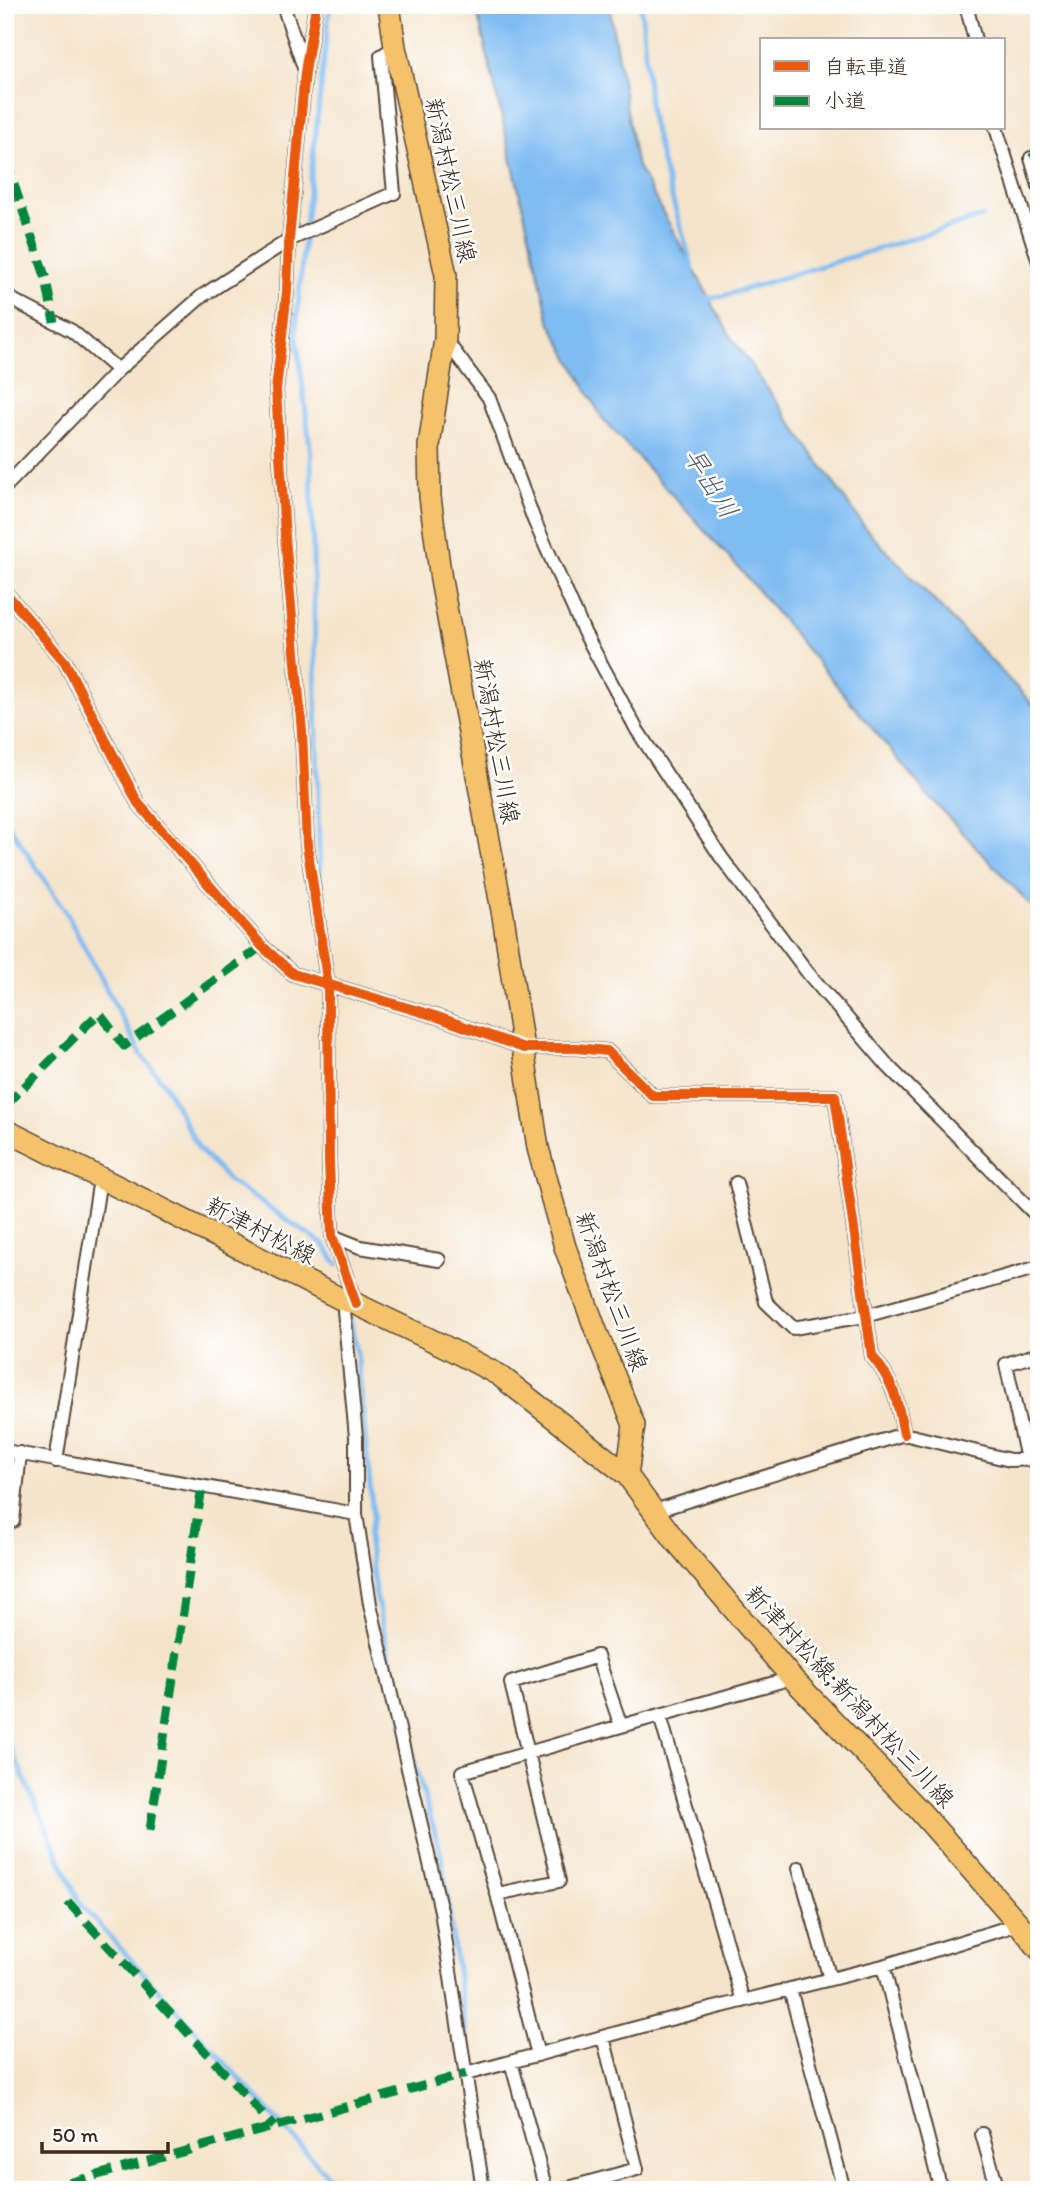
<svg xmlns="http://www.w3.org/2000/svg" width="1044" height="2195" font-family="Itim,'Klee One',sans-serif">
<style>
.water{fill:#7fbcf2;stroke:#5d7388;stroke-width:2}
.lines{fill:none;stroke-linecap:round;stroke-linejoin:round}
.stream{stroke:#7fbcf2;stroke-width:5}
.street-casing{stroke:#574638;stroke-width:16}
.primary-casing{stroke:#574638;stroke-width:24}
.street{stroke:#fff;stroke-width:12}
.primary{stroke:#f3c26a;stroke-width:21}
.quiet{stroke:#00873e;stroke-width:9;stroke-dasharray:18 9;stroke-linecap:butt}
.cycleway-casing{stroke:#fff;stroke-width:15}
.cycleway{stroke:#e8590c;stroke-width:10}
.labels{text-anchor:middle;dominant-baseline:central;stroke-width:5;stroke-linejoin:round;paint-order:stroke}
.street-label{font-size:24px;fill:#3b2a1e;stroke:#fff}
.water-label{font-size:26px;font-style:italic;fill:#535d68;stroke:#fff}
</style>
<rect width="100%" height="100%" fill="#fff"/>
<filter id="ink" filterUnits="userSpaceOnUse"><feTurbulence type="fractalNoise" baseFrequency=".0143" numOctaves="2"/><feDisplacementMap in="SourceGraphic" scale="14" xChannelSelector="R" yChannelSelector="G"/><feConvolveMatrix kernelMatrix="1 2 1 2 8 2 1 2 1" color-interpolation-filters="sRGB"/></filter>
<filter id="wash" filterUnits="userSpaceOnUse"><feTurbulence type="fractalNoise" baseFrequency=".00686" numOctaves="4" result="noise"/><feDisplacementMap in="SourceGraphic" scale="28" xChannelSelector="R" yChannelSelector="G"/><feGaussianBlur stdDeviation="1.57" result="paint"/><feColorMatrix in="noise" values="0 0 0 0 0 0 0 0 0 0 0 0 0 0 0 0 0 1.4 0 .05"/><feComposite in="paint" operator="in"/></filter>
<g filter="url(#wash)">
<rect width="100%" height="100%" fill="#f4e4cb"/>
<path class="water" d="M478 5H609L636 163 729 334 866 529 1039 711V914L931 799 745 575 602 418 550 323 478 16Z"/>
<g class="lines">
<path class="stream" d="M641 5 650 112 662 163 693 270
M704 297 708 299 723 296 982 217
M5 827H10L67 914 141 1054 165 1085 199 1149 228 1180 324 1245 337 1264
M320 895 311 455 296 330 305 228 330 5
M350 1320 357 1353 373 1516 368 1536 375 1591 407 1737 441 1854 471 2071 491 2190
M5 1735 80 1904 341 2190"/>
</g>
</g>
<g filter="url(#ink)">
<g class="lines">
<g class="street-casing">
<path id="street" d="M283 5 304 68
M316 5 305 72 289 240 287 291 276 390 285 537 302 732 307 845 328 986 329 1161 332 1236 356 1304
M966 5 975 40
M996 128 1039 262
M1031 158 1039 186
M5 296 72 331 118 370
M445 339 489 398 534 520 584 632 637 730 721 857 808 973 888 1066 1039 1218
M5 487 118 370 202 296 289 240 394 193 381 56 395 47
M5 592 65 662 138 803 262 946 293 974 435 1016 524 1048H577L607 1051 653 1096H835L872 1356C895 1384 897 1400 904 1434
M736 1183 766 1302 793 1328 865 1316 1039 1267
M332 1236 360 1247 439 1260
M343 1300 356 1437V1514L370 1604 441 1911 483 2190
M5 1451 356 1514
M1027 1459 1006 1364 1039 1354
M56 1461 100 1179
M654 1511 904 1434 1010 1460 1039 1459
M13 1521 20 1453
M660 1716 743 2001
M799 1868 830 1979
M497 1894 559 1881 511 1683 597 1656 621 1726
M883 1966 941 2190
M790 1989 844 2190
M538 2055 497 1894 462 1772 621 1726 792 1678
M511 2062 546 2190
M466 2074 654 2023 883 1966 1019 1924
M982 2134 998 2190
M561 2190 637 2169 603 2037"/>
</g>
<g class="primary-casing">
<path id="primary" d="M389 5 395 47 446 275 445 339 429 446 430 497 441 580 503 916 538 1148 565 1247 595 1328 634 1425 627 1475
M5 1130 343 1300 356 1304 444 1346 499 1375 627 1475 674 1539 792 1678 919 1810 1019 1924 1039 1949"/>
</g>
<use href="#street" class="street"/>
<use href="#primary" class="primary"/>
<path class="quiet" d="M5 158 46 279 54 322
M1031 158 1039 152
M5 1106 99 1013 124 1046 262 946
M150 1830 202 1487
M68 1902 274 2127
M43 2190 466 2074"/>
<g class="cycleway-casing">
<path id="cycleway" d="M316 5 305 72 289 240 287 291 276 390 285 537 302 732 307 845 328 986 329 1161 332 1236 356 1304
M5 592 65 662 138 803 262 946 293 974 435 1016 524 1048H577L607 1051 653 1096H835L872 1356C895 1384 897 1400 904 1434"/>
</g>
<use href="#cycleway" class="cycleway"/>
</g>
</g>
<g class="labels">
<g class="street-label">
<text transform="translate(451 180) rotate(78)">新潟村松三川線</text>
<text transform="translate(497 741) rotate(80)">新潟村松三川線</text>
<text transform="translate(261 1230) rotate(27)">新津村松線</text>
<text transform="translate(612 1291) rotate(70)">新潟村松三川線</text>
<text transform="translate(850 1696) rotate(47)">新津村松線;新潟村松三川線</text>
</g>
<g class="water-label">
<text transform="translate(711 483) rotate(58)">早出川</text>
</g>
</g>
<rect width="1044" height="2195" fill="none" stroke="#fff" stroke-width="28"/>
<rect x="760" y="38" width="245" height="91" fill="#ffffff" stroke="#b1aaa5" stroke-width="2"/>
<rect x="774" y="61" width="35" height="10" fill="#e8590c" stroke="#b1aaa5" stroke-width="2"/>
<text x="824" y="74" font-size="21" fill="#3b2a1e">自転車道</text>
<rect x="774" y="96" width="35" height="10" fill="#00873e" stroke="#b1aaa5" stroke-width="2"/>
<text x="824" y="108" font-size="21" fill="#3b2a1e">小道</text>
<path d="M42 2142v10h126v-10" fill="none" stroke="#3b2a1e" stroke-width="3.5"/>
<text x="52" y="2142" font-size="21" fill="#3b2a1e" stroke="#ffffff" stroke-width="5" paint-order="stroke">50 m</text>
</svg>
